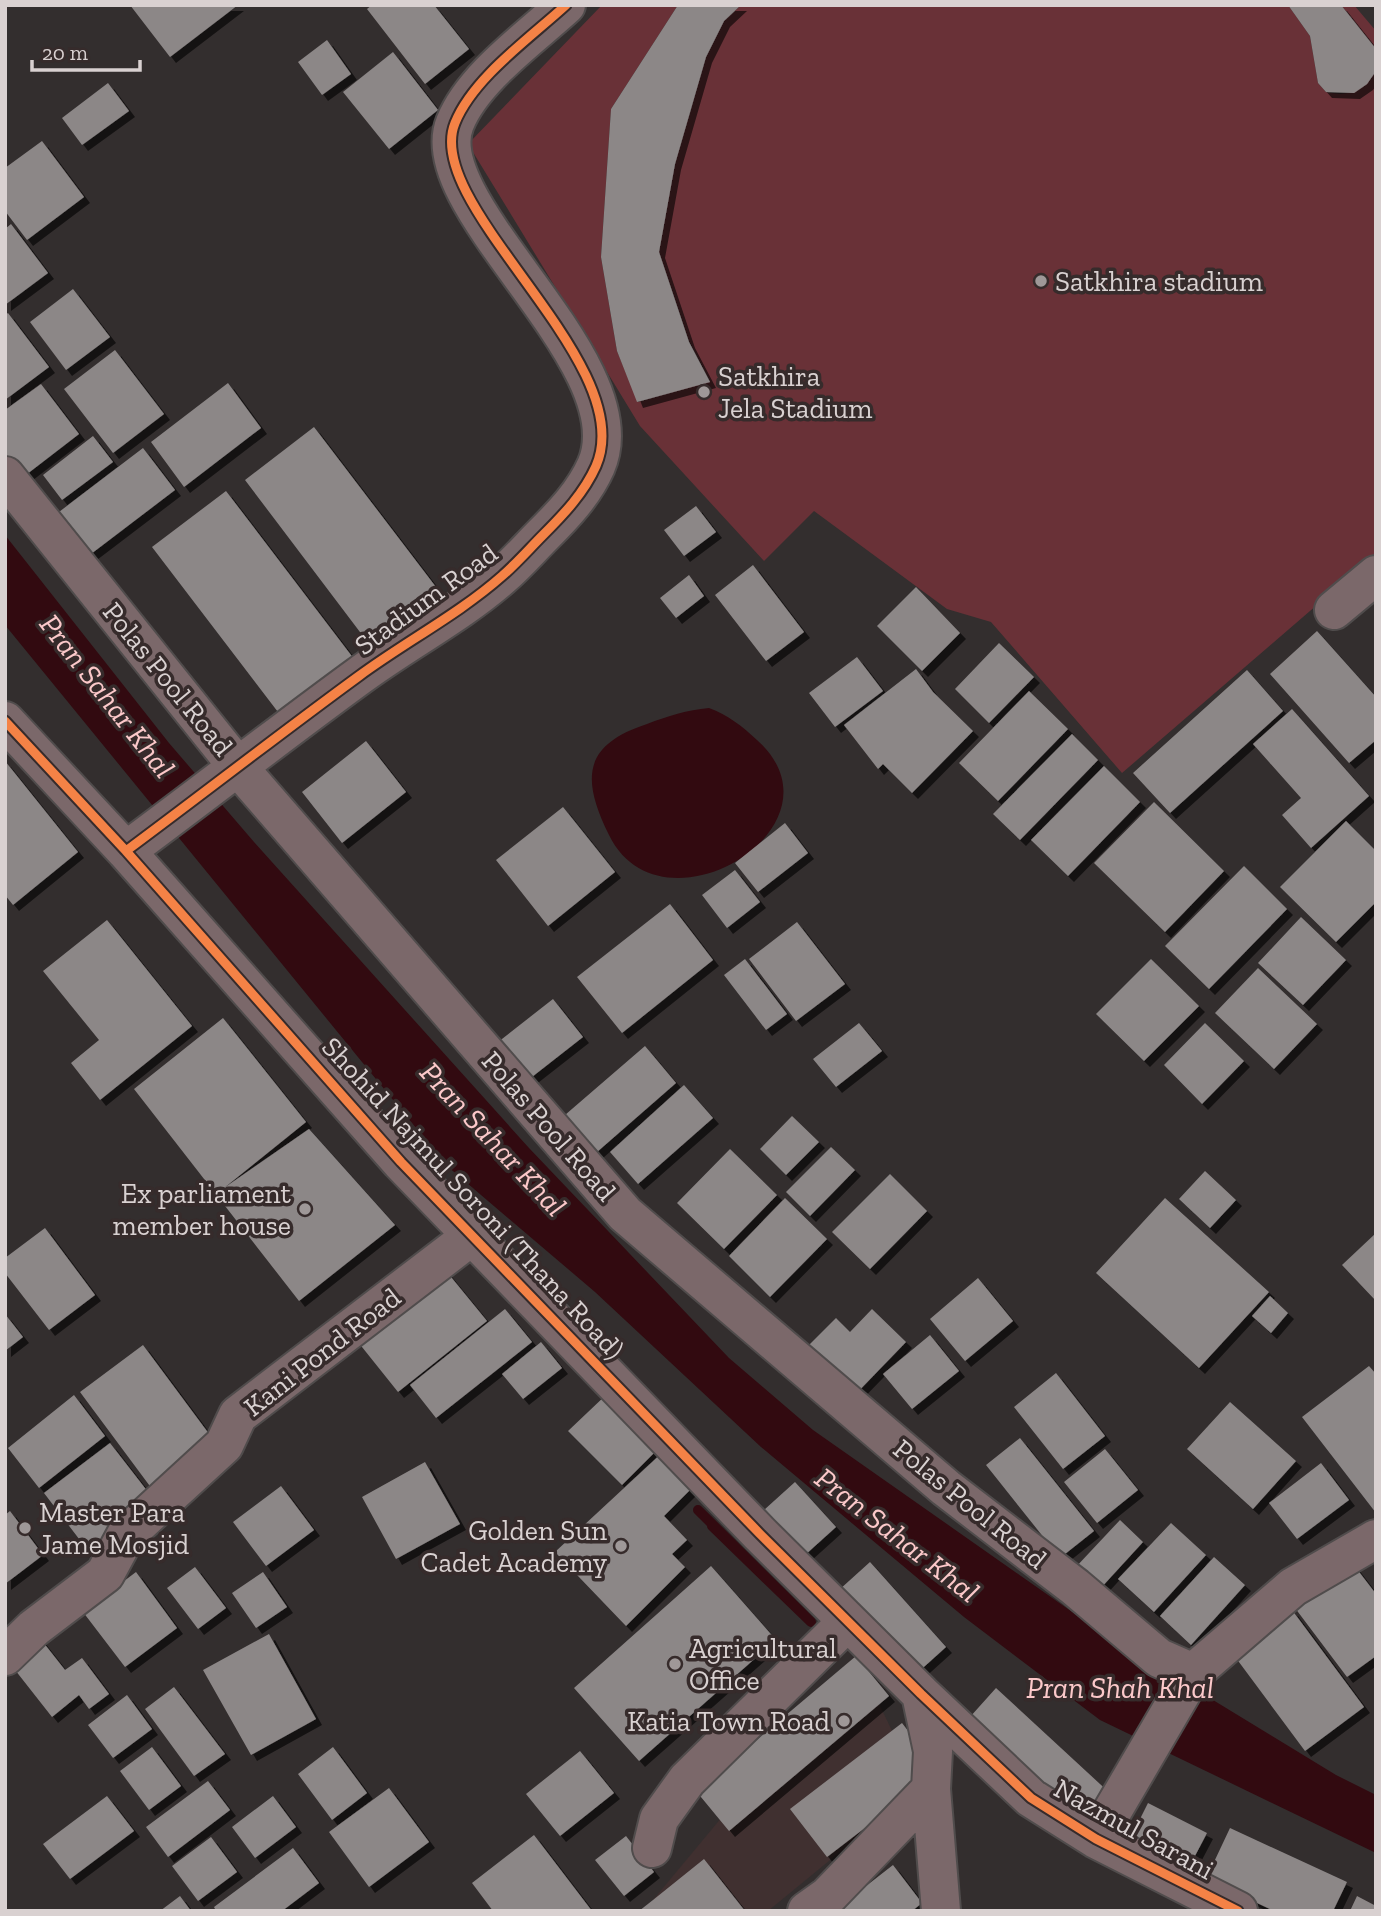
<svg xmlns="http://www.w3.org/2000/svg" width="1381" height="1916" font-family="'Zilla Slab',serif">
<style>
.built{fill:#403030}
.green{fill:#693137}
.water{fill:#320a10}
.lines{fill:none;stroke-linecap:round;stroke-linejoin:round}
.stream{stroke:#320a10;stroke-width:10}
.building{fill:#8c8787;filter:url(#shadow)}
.minor-casing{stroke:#504c4c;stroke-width:42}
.minor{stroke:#7b686a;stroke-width:38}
.cycleway-casing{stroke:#362b2b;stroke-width:13}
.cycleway{stroke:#f48246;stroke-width:9}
.poi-dot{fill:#9f9898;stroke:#362b2b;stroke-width:2.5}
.labels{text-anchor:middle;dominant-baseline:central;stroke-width:7;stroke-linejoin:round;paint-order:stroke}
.poi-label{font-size:28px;fill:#d9d1d1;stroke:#362b2b;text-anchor:start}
.street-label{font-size:28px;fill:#d9d1d1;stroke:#362b2b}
.water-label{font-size:30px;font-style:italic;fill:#fcc9ca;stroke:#362b2b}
</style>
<defs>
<filter id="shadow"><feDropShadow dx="6" dy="6" stdDeviation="0" flood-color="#0009"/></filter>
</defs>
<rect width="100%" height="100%" fill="#332e2e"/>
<path class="built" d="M856 1656 919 1787 768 1911H652L653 1900Z"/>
<path class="green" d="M602 5H678L611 109 601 257 617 351 638 402 710 381 689 341 659 252 675 164 706 57 724 21 741 5H1288L1310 36 1318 83 1326 92C1350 97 1363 91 1376 71V554L1122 773 991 622 947 609 814 511 764 561 640 426 468 144Z
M1341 5H1354L1376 31V49Z"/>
<path class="water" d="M5 535 169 743 254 842 529 1148 729 1358 813 1430 1095 1628 1336 1775 1376 1795V1853L1100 1720 964 1617 761 1447 595 1292 447 1166 5 625Z
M709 708C728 715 742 726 757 740 853 826 661 942 609 835 581 778 583 745 647 724 668 716 687 710 709 708Z"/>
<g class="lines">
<path class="stream" d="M698 1510 811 1622 712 1526"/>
</g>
<path class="building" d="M130 5H238L170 57Z
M372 5H434L469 49 425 84 367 9Z
M678 5H741L724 21 706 57 675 164 659 252 689 342 710 382 637 402 617 351 601 257 611 109Z
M1288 5H1341L1376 49V71L1367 84 1354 93 1326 92 1318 83 1310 36Z
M327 40 351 74 322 95 298 62Z
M393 52 438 110 389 149 343 92Z
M108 83 129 111 82 145 62 118Z
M42 141 84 197 27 240 5 211V168Z
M11 224 48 273 5 305V229Z
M73 289 110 337 66 370 30 322Z
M8 313 49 367 5 400V315Z
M115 350 164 414 113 453 64 389Z
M228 383 261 428 184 487 151 442Z
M41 384 79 434 18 481 5 464V410Z
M314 427 439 591 369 644 245 480Z
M93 436 113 462 62 500 43 475Z
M143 448 175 490 87 557 55 515Z
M226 491 354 659 281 716 152 547Z
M696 506 716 532 684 556 664 530Z
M753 565 804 632 766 661 715 595Z
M689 575 704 596 676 618 660 598Z
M916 587 960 633 922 671 877 626Z
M1317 631 1376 697V740L1349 763 1270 674Z
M999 643 1034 677 989 723 955 689Z
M857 657 883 691 835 727 809 693Z
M916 669 933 692 973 731 912 793 883 764 878 769 844 725Z
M1247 670 1283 711 1170 813 1133 773Z
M1029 691 1068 729 998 801 959 763Z
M1292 709 1369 796 1311 848 1282 815 1301 798 1253 744Z
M1072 734 1098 760 1020 840 993 814Z
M366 741 406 792 342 843 302 792Z
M5 761 78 852 13 905 5 895Z
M1104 766 1140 802 1068 876 1031 840Z
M1154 802 1224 871 1165 932 1094 863Z
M563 807 615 872 548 926 496 860Z
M1346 821 1376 851V902L1336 942 1280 887Z
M785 823 808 853 758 892 735 863Z
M1244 866 1287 909 1209 989 1165 946Z
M735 870 760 902 727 928 702 895Z
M670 904 713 960 622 1033 577 977Z
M1301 917 1346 960 1303 1005 1258 963Z
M107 920 192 1026 100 1100 71 1063 99 1040 43 971Z
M797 922 845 984 796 1021 749 959Z
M745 959 787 1014 766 1030 724 975Z
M1151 959 1199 1006 1144 1061 1096 1014Z
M1258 968 1317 1024 1274 1069 1215 1013Z
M553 999 583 1037 514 1091 484 1053Z
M223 1018 306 1122 224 1188 309 1129 395 1225 299 1301 134 1089Z
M859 1023 882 1051 836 1087 813 1059Z
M1205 1023 1244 1061 1202 1104 1164 1065Z
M645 1046 676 1083 597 1152 565 1115Z
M684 1085 713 1118 638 1184 610 1152Z
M792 1116 819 1142 786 1175 760 1149Z
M831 1147 855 1170 810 1216 786 1192Z
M730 1149 777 1195 724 1249 677 1203Z
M1205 1171 1236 1200 1210 1228 1179 1199Z
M890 1174 927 1211 870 1269 832 1232Z
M785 1198 827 1239 770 1297 729 1256Z
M1165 1198 1269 1292 1199 1368 1096 1273Z
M45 1228 95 1295 49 1330 5 1273V1258Z
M1376 1233V1301L1342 1265Z
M442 1266 487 1321 398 1392 354 1337Z
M978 1278 1013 1321 965 1361 930 1319Z
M1270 1296 1288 1313 1271 1333 1252 1316Z
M505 1309 532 1342 436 1418 410 1385Z
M872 1309 906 1342 848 1402 799 1355 836 1318 850 1332Z
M5 1314 23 1337 5 1351Z
M930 1335 959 1371 912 1409 883 1374Z
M541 1342 562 1368 523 1399 502 1374Z
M143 1345 218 1446 155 1493 80 1392Z
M1369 1366 1376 1374V1513L1302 1417Z
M1056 1373 1105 1436 1063 1469 1014 1407Z
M607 1394 660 1447 622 1485 568 1431Z
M74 1395 105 1436 39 1488 8 1448Z
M1230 1402 1296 1461 1253 1509 1187 1449Z
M1020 1438 1094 1531 1060 1558 986 1465Z
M110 1443 155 1501 89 1552 44 1493Z
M1105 1449 1138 1490 1097 1523 1064 1482Z
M664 1451 696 1484 664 1516 687 1540 672 1554 685 1567 626 1626 555 1552Z
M425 1462 460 1524 396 1559 362 1497Z
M1321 1463 1349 1500 1297 1539 1269 1503Z
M795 1482 836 1527 805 1555 764 1510Z
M281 1486 314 1530 266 1566 233 1522Z
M10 1511 43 1555 5 1584V1515Z
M1120 1520 1143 1542 1099 1590 1075 1568Z
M1171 1523 1206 1555 1154 1612 1118 1579Z
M1214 1557 1245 1585 1191 1645 1160 1616Z
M870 1562 946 1647 915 1675 839 1590Z
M1353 1564 1376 1594V1656L1347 1677 1295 1608Z
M711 1566 776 1640 639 1761 574 1688Z
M195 1567 226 1608 198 1629 167 1588Z
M136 1572 177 1628 125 1667 83 1612Z
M263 1572 287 1607 256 1628 232 1593Z
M1292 1610 1364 1707 1305 1751 1233 1654Z
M269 1634 316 1719 251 1755 203 1670Z
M39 1637 65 1670 82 1658 109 1694 89 1709 79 1695 52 1717 8 1661Z
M856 1656 889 1696 729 1831 696 1791Z
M174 1687 225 1754 194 1776 145 1709Z
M996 1688 1113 1796 1087 1825 970 1717Z
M127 1695 152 1729 113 1758 88 1725Z
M902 1723 939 1771 827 1857 790 1809Z
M152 1747 181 1786 149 1810 120 1771Z
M333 1747 367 1793 332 1820 298 1774Z
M580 1751 614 1793 560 1836 526 1794Z
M208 1781 230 1810 168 1857 146 1827Z
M389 1788 429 1842 369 1887 329 1832Z
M107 1796 134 1831 70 1879 43 1844Z
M273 1796 296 1827 255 1858 232 1827Z
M1148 1803 1207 1833 1187 1871 1129 1841Z
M1230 1828 1347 1882 1333 1911H1274L1206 1879Z
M534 1835 592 1911H493L472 1883Z
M626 1836 654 1872 624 1896 595 1860Z
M211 1837 237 1872 198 1901 172 1866Z
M293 1848 319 1883 282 1911H216L214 1907Z
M704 1859 745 1911H639L653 1900Z
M893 1865 922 1903 912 1911H834Z
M180 1896 191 1911H160Z
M1357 1896 1376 1906V1911H1350Z"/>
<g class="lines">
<g class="minor-casing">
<path id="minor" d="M5 476 238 767 625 1214 946 1488 1075 1587 1159 1658 1193 1673
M1334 610 1376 575
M5 721 126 851 401 1162 760 1534 921 1694 1031 1798 1096 1839 1238 1911
M126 851C204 793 281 733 359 676 405 642 459 614 502 576 517 563 530 548 543 535 564 514 584 493 596 466 641 363 421 206 455 123 473 78 530 38 566 5
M5 1656 34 1628 105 1574 126 1535 224 1445 238 1415 473 1235
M921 1694 933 1751 931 1789 941 1911
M1096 1839 1193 1673 1293 1587 1376 1539
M652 1848 659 1819 687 1780 847 1622
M807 1911 828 1896 931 1789"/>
</g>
<use href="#minor" class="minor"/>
<g class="cycleway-casing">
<path id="cycleway" d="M5 721 126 851 401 1162 760 1534 921 1694 1031 1798 1096 1839 1238 1911
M126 851C204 793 281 733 359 676 405 642 459 614 502 576 517 563 530 548 543 535 564 514 584 493 596 466 641 363 421 206 455 123 473 78 530 38 566 5"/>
</g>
<use href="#cycleway" class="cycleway"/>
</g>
<g class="poi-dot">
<circle cx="1041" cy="281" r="7"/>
<circle cx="704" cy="392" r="7"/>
<circle cx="305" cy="1209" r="7"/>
<circle cx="25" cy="1528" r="7"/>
<circle cx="621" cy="1546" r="7"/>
<circle cx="675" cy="1664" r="7"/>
<circle cx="844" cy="1721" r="7"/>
</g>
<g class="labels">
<g class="poi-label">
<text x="1055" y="281">Satkhira stadium</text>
<text x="718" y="376">Satkhira<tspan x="718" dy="32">Jela Stadium</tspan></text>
<text x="291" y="1193" text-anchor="end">Ex parliament<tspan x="291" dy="32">member house</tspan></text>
<text x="39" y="1512">Master Para<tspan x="39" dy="32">Jame Mosjid</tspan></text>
<text x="607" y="1530" text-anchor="end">Golden Sun<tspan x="607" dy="32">Cadet Academy</tspan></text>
<text x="689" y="1648">Agricultural<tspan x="689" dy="32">Office</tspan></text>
<text x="830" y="1721" text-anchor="end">Katia Town Road</text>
</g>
<g class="street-label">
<text transform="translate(426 599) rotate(-36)">Stadium Road</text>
<text transform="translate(168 679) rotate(51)">Polas Pool Road</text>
<text transform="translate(549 1126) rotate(49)">Polas Pool Road</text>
<text transform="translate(473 1198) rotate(47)">Shohid Najmul Soroni (Thana Road)</text>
<text transform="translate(322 1352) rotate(-38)">Kani Pond Road</text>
<text transform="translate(970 1504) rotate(39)">Polas Pool Road</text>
<text transform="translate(1134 1829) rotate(29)">Nazmul Sarani</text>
</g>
<g class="water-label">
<text transform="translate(107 696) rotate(52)">Pran Sahar Khal</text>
<text transform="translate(493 1139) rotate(47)">Pran Sahar Khal</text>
<text transform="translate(897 1535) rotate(38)">Pran Sahar Khal</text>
<text x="1120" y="1688">Pran Shah Khal</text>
</g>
</g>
<rect width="1381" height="1916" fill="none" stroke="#d9d1d1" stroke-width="14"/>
<path d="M32 60v10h108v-10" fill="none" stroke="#d9d1d1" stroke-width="3.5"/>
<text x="42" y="60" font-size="21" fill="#d9d1d1" stroke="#362b2b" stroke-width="5" paint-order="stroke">20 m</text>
</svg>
